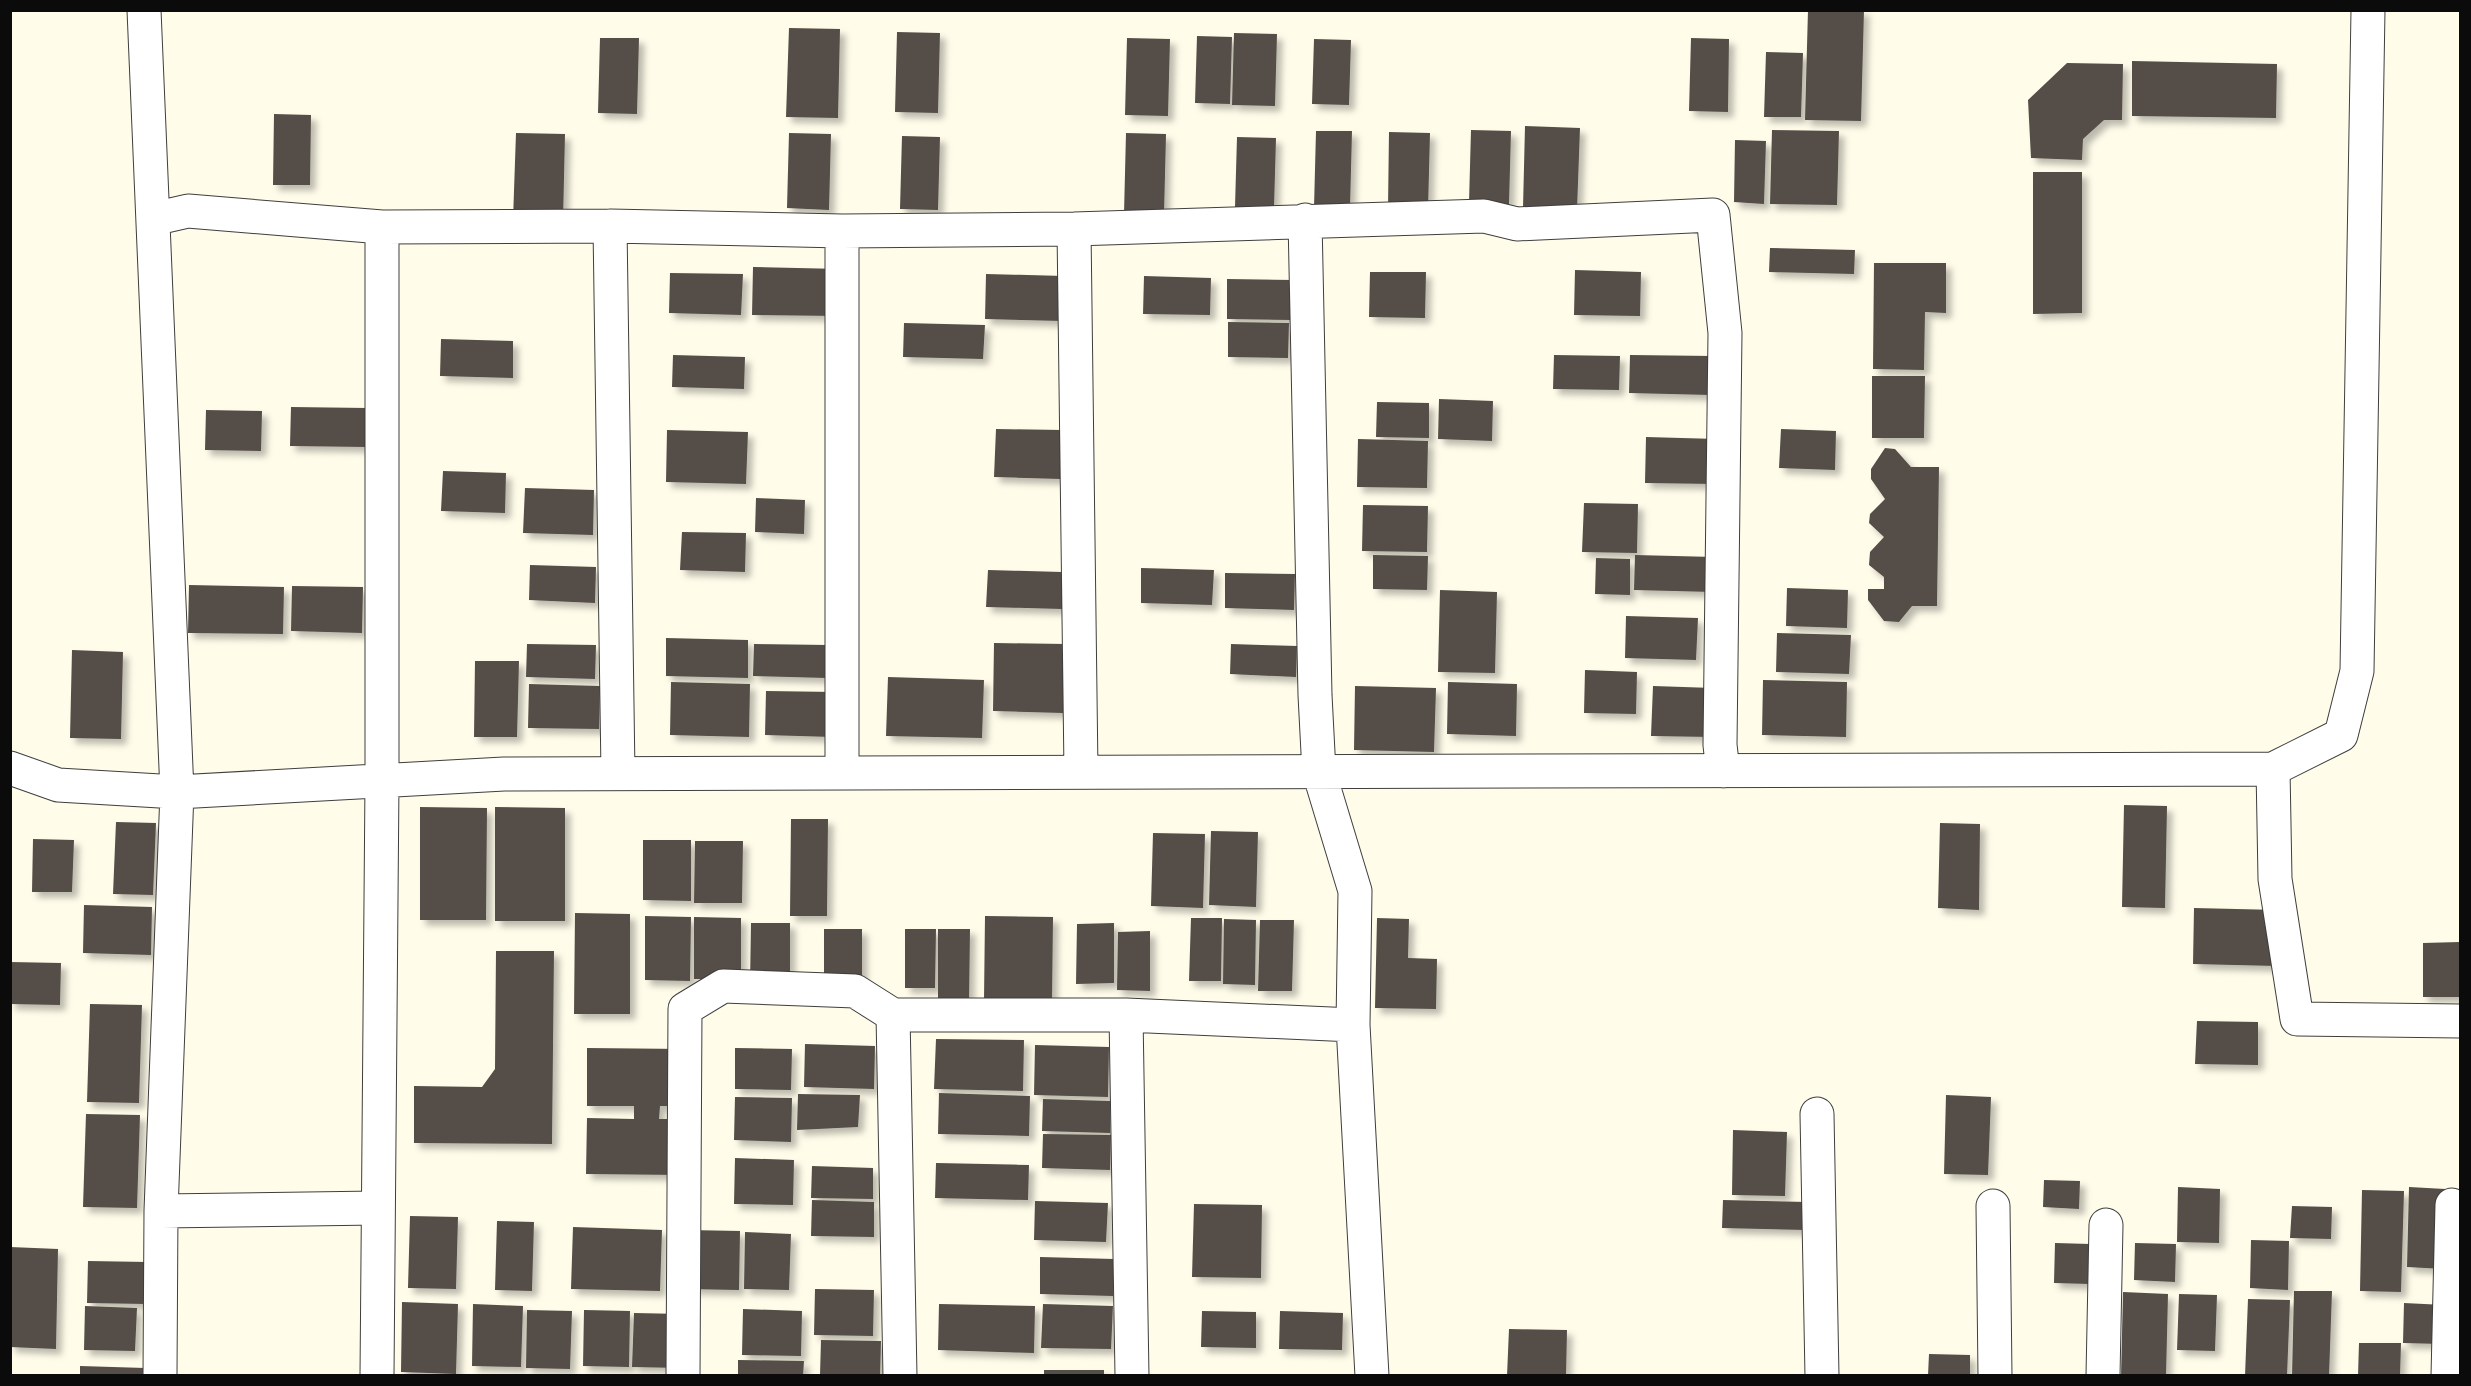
<svg xmlns="http://www.w3.org/2000/svg" width="2471" height="1386" font-family="Spectral,serif">
<style>
.building{fill:#554d47;filter:url(#shadow)}
.lines{fill:none;stroke-linecap:round;stroke-linejoin:round}
.minor-casing{stroke:#3e3e3e;stroke-width:35}
.minor{stroke:#fff;stroke-width:33}
</style>
<defs>
<filter id="shadow"><feDropShadow dx="5.5" dy="5.5" stdDeviation="3" flood-color="#0004"/></filter>
</defs>
<rect width="100%" height="100%" fill="#fffcea"/>
<path class="building" d="M1808 10H1864L1861 121 1805 120Z
M789 28 840 29 838 118 786 117Z
M897 32 940 33 938 113 895 112Z
M1234 33 1277 34 1275 106 1232 105Z
M1197 36 1232 37 1230 104 1195 103Z
M600 38H639L637 114 598 113Z
M1127 38 1170 39 1168 116 1125 115Z
M1691 38 1729 39 1728 112 1689 111Z
M1314 39 1351 40 1349 105 1312 104Z
M1766 52 1803 53 1801 117H1764Z
M2132 61 2277 64 2276 118 2132 116Z
M2067 63 2123 64 2122 120H2104L2083 139 2082 160 2031 158 2028 100Z
M274 114 311 115 310 185H273Z
M1525 126 1580 128 1577 210 1523 208Z
M1471 130 1511 131 1509 204 1469 203Z
M1772 130 1839 131 1837 205 1770 204Z
M1316 131H1352L1350 208H1314Z
M1389 132 1430 133 1428 210 1388 209Z
M516 133 565 134 563 221 513 220Z
M789 133 831 134 829 210 787 208Z
M1126 133 1166 134 1164 215 1124 214Z
M902 136 940 137 938 210 900 209Z
M1237 137 1276 138 1274 208 1235 207Z
M1735 140 1766 141 1764 204 1734 202Z
M2033 172H2082V313L2033 314Z
M1770 248 1855 250 1854 274 1769 272Z
M1874 263H1946V313L1925 312 1924 370 1873 369Z
M753 267 841 269 840 316 752 315Z
M1575 270 1641 272 1640 316 1574 315Z
M1370 272H1426L1425 318 1369 317Z
M670 273 743 274 741 315 669 313Z
M986 274 1064 276 1063 321 985 319Z
M1144 276 1211 278 1210 315 1143 314Z
M1227 279 1293 280 1292 320 1227 319Z
M1228 322 1289 323 1288 358 1228 357Z
M904 323 985 325 983 359 903 357Z
M441 339 513 341V378L440 376Z
M673 355 745 357 744 389 672 387Z
M1554 355 1620 356 1619 390 1553 389Z
M1630 355 1712 356 1711 395 1629 393Z
M1872 376H1925L1924 438H1872Z
M1439 399 1493 401 1492 441 1438 439Z
M1377 402 1429 403V438L1376 437Z
M291 407 367 408V447L290 446Z
M206 410 262 411 261 451 205 450Z
M996 429 1062 430 1061 479 994 477Z
M1781 429 1836 431 1835 470 1779 468Z
M667 430 748 432 746 484 666 482Z
M1646 437 1717 439 1716 484 1645 483Z
M1358 439 1428 441 1427 488 1357 487Z
M1885 448 1895 449 1911 467H1939L1937 606H1912L1899 622 1884 621 1868 600V589H1884V577L1869 565 1870 552 1884 537 1869 523 1870 514 1885 499 1871 479V469Z
M443 471 506 473 505 513 441 511Z
M525 488 594 490 593 535 523 533Z
M756 498 805 500 804 534 755 532Z
M1584 503 1638 504 1637 553 1582 552Z
M1363 505 1428 506 1427 552 1362 551Z
M682 532 746 533 745 572 680 570Z
M1373 555 1428 556 1427 590 1373 589Z
M1635 555 1714 557 1713 592 1634 590Z
M1596 558 1630 559V595L1595 594Z
M530 565 596 567 595 603 529 600Z
M1141 568 1214 570 1212 605 1141 603Z
M988 570 1062 572V609L986 607Z
M1225 573 1295 574 1294 610 1225 608Z
M189 585 284 587 283 634 188 633Z
M292 586 363 587 362 633 291 631Z
M1787 588 1848 590 1847 628 1786 626Z
M1440 590 1497 592 1495 673 1438 672Z
M1626 616 1698 618 1696 660 1625 658Z
M1777 633 1851 635 1849 674 1776 672Z
M666 638 748 640V678L666 676Z
M994 643 1065 644 1063 713 993 711Z
M527 644 596 645 595 679 526 677Z
M754 644 828 645 827 678 753 676Z
M1231 644 1297 646 1296 677 1230 674Z
M72 650 123 652 121 739 70 738Z
M475 661H519L517 737H474Z
M1585 670 1637 672 1636 714 1584 713Z
M888 677 984 680 982 738 886 736Z
M1763 680 1847 682 1846 737 1762 735Z
M671 682 750 684 749 737 670 735Z
M1448 682 1517 684 1516 736 1447 734Z
M529 684 600 686 599 729 528 728Z
M1355 686 1436 688 1434 752 1354 750Z
M1653 686 1713 688 1712 737 1651 736Z
M766 691 835 692 833 737 765 735Z
M2124 805 2167 806 2165 908 2122 907Z
M420 807 487 808 486 920H420Z
M495 807 565 808V921H495Z
M791 819H828L827 916H790Z
M116 822 156 823 153 895 113 894Z
M1940 823 1980 824 1979 910 1938 908Z
M1211 831 1258 832 1256 907 1209 905Z
M1153 833 1205 834 1203 908 1151 906Z
M33 839 74 840 72 892H32Z
M643 840H691V901L643 900Z
M695 841H743L742 903H694Z
M84 905 152 907 151 955 83 953Z
M2194 908 2278 910 2277 966 2193 964Z
M575 913 630 914V1014H574Z
M645 916 691 917 690 981 645 980Z
M985 916 1053 917 1052 1001 984 1000Z
M694 917 741 918V979H694Z
M1191 918H1222L1221 981H1189Z
M1377 918 1409 919 1408 958 1437 959 1436 1009 1375 1008Z
M1224 919 1256 920 1255 985 1223 984Z
M1260 920H1294L1292 991H1258Z
M751 923H790V985H750Z
M1114 923V983L1076 984 1077 924Z
M824 929H862V987H824Z
M905 929H936L935 988H905Z
M938 929H970L969 1005H938Z
M1150 931V991L1117 990 1118 932Z
M2460 942V997H2423V943Z
M496 951H554L552 1144 414 1143V1086L482 1087 495 1069Z
M10 962 61 963 60 1005 10 1004Z
M90 1004 142 1005 139 1103 87 1102Z
M2197 1021 2258 1022V1065L2195 1064Z
M936 1039 1024 1040 1023 1091 934 1089Z
M805 1044 875 1046 874 1089 804 1087Z
M1035 1045 1109 1047 1108 1097 1034 1095Z
M587 1048 683 1049V1106H660L659 1119H682V1175L586 1174 587 1118 634 1119V1106H587Z
M735 1048 792 1049 791 1090 735 1089Z
M939 1093 1030 1096 1029 1136 938 1134Z
M798 1094 860 1095 858 1127 797 1130Z
M1946 1095 1991 1097 1988 1175 1944 1174Z
M735 1097 792 1098 791 1142 734 1140Z
M1043 1099 1110 1101V1133L1042 1131Z
M86 1114 140 1115 137 1208 83 1207Z
M1733 1130 1787 1132 1785 1196 1732 1195Z
M1043 1134 1111 1135 1110 1170 1042 1168Z
M735 1158 794 1160 793 1205 734 1204Z
M936 1163 1029 1165 1028 1200 935 1198Z
M812 1166 873 1168V1199L811 1198Z
M2044 1180 2080 1181 2079 1209 2043 1207Z
M2178 1187 2220 1189 2219 1243 2177 1242Z
M2409 1187 2445 1189 2444 1269 2407 1267Z
M2362 1190 2404 1191 2401 1292 2360 1291Z
M812 1200 874 1202V1237L811 1236Z
M1723 1200 1807 1202 1806 1230 1722 1228Z
M1035 1201 1108 1203 1106 1242 1034 1240Z
M1194 1204 1262 1205 1261 1278 1192 1277Z
M2292 1206 2332 1207 2331 1239 2290 1238Z
M410 1216 458 1217 456 1289 408 1288Z
M497 1221 534 1222 532 1291 495 1290Z
M573 1227 662 1230 660 1291 571 1289Z
M688 1230 740 1231 739 1290 687 1289Z
M745 1232 791 1234 789 1290 744 1289Z
M2251 1240 2289 1241 2288 1290 2250 1288Z
M2055 1243 2090 1244V1284L2054 1283Z
M2135 1243 2176 1244 2175 1282 2134 1280Z
M10 1247 58 1249 56 1349 10 1347Z
M1040 1257 1114 1259 1113 1296 1040 1294Z
M88 1261 147 1262 146 1304 87 1303Z
M815 1289 874 1290 873 1336 814 1335Z
M2294 1291H2332L2329 1376H2292Z
M2123 1292 2168 1294 2166 1376H2121Z
M2179 1294 2217 1295 2215 1351 2177 1350Z
M2248 1299 2290 1300 2287 1376H2245Z
M402 1302 458 1304 456 1374 401 1372Z
M2404 1303 2444 1305 2442 1344 2403 1343Z
M473 1304 523 1306 521 1367 472 1366Z
M939 1304 1035 1306 1034 1353 938 1350Z
M1043 1304 1113 1306 1111 1349 1041 1348Z
M85 1306 137 1308 135 1351 84 1350Z
M743 1309 802 1311 801 1356 742 1355Z
M527 1310 572 1311 570 1369 526 1368Z
M584 1310 630 1311 629 1367 583 1366Z
M1202 1311 1256 1312V1348L1201 1347Z
M1280 1311 1343 1313 1342 1350 1279 1349Z
M634 1313 682 1314 681 1368 632 1367Z
M1509 1329 1567 1330 1566 1376H1507Z
M821 1340 881 1341 880 1376 820 1375Z
M2359 1343H2401L2400 1376H2358Z
M1929 1354 1970 1355V1376H1928Z
M738 1360 804 1361 803 1376H738Z
M80 1366 145 1368V1376H80Z
M1044 1370H1104V1376H1044Z"/>
<g class="lines">
<g class="minor-casing">
<path id="minor" d="M144 10 177 792 161 1211 160 1376
M153 219 188 211 382 227 610 226 842 231 1074 229 1484 216 1517 224 1713 215 1725 333 1720 745 1723 771
M1305 220 1315 695 1319 772 1355 891 1353 1025 1372 1376
M610 226 618 773
M1074 229 1081 772
M842 231V773
M10 768 58 785 177 792 504 774 2273 769 2341 735 2357 671 2368 10
M2273 769 2275 879 2297 1019 2460 1021
M893 1015 900 1376
M1126 1015 1132 1376
M1817 1114 1822 1376
M1993 1206 1995 1376
M161 1211 377 1208
M377 1376 382 781V227
M683 1376 685 1009 723 986 855 991 893 1015H1126L1353 1025
M2103 1376 2106 1225
M2448 1376 2452 1205"/>
</g>
<use href="#minor" class="minor"/>
</g>
<rect width="2471" height="1386" fill="none" stroke="#0b0b0b" stroke-width="24"/>
</svg>
